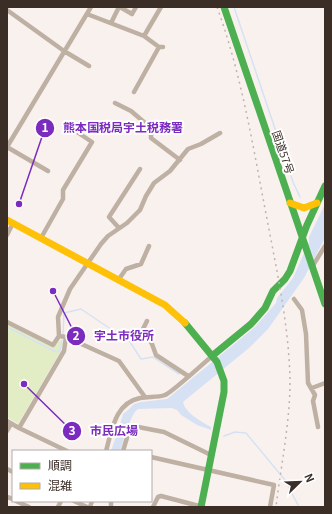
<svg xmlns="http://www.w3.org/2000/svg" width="332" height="514" font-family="Georgia,'Noto Sans JP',serif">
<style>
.green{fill:#e3edc5}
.water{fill:#d6e2f4}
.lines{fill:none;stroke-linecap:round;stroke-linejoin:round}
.stream{stroke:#d6e2f4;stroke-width:1.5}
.street{stroke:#beb0a3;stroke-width:4.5}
.fast{stroke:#4caf50;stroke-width:7}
.slow{stroke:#ffc107;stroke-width:7}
.rail{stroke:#beb4ad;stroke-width:1.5;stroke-dasharray:2 4;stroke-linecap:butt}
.labels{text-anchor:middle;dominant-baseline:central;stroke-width:4;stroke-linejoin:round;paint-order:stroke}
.street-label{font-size:11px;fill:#3b2e27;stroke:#fff}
.leader{fill:none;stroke:#7b2cbf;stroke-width:1.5}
.callout-dot{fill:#7b2cbf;stroke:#fff;stroke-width:1.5}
.mark-label{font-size:12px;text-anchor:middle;font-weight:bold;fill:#fff}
.callout-label{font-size:12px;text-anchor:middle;font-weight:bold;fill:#7b2cbf;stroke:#fff;stroke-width:4;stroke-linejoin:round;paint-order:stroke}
</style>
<rect width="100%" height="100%" fill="#f9f1ee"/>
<path class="green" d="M7 324 53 347 58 341 62 340 63 343 61 351 18 424 7 417Z"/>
<path class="water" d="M325 204V238L304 278 268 329 249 348 183 402C185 413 202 422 211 427V430L197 425 181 415 177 410 172 408 138 409C130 414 124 441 120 451H111L121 421 123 414 128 410 134 404 141 402 167 399 255 327 276 303 277 298 293 278 309 242V237Z"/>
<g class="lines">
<path class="stream" d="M234 7 293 182 300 197
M7 327 56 352 60 350 62 340
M63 335 64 313 81 309 124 338 128 339 141 359 153 357 179 374
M224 436 235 432 246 433 285 480 299 507"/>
<path class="street" d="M120 7 132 14 136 7
M7 10 64 51 89 66
M87 14 144 36 159 47H163
M111 23 119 7
M144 36 161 7
M134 92 159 47
M115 103 131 111 151 128V138L180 160
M7 147 91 7
M7 147 48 171
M119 228 109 217 140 169
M7 235 13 223
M41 238 63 199V190L92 142 74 130
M312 267 325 246
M119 279 126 269 141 264 149 246
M294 299 302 310 306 334 308 383 315 395 313 401 318 427
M147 321 143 329 152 344 156 355 188 376
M7 322 53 345 59 336 58 317 70 289 101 244 108 236 127 223 140 210 146 196 154 183 170 171 188 149 201 144 220 133
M59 336 66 337 119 361 145 397
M312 388 325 383
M7 421 19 428 64 351 66 337
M19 428 67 451
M7 431 11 424
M106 451C112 430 115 403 140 398 148 396 157 398 165 395 171 393 204 363 212 356
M123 451 129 431 133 426 164 432 211 455
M151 457 274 485 270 507
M7 469 13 472
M7 497 13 499
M16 501 29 507
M74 501 87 507
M58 507 61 501
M90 507 92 501
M111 507V501
M153 507 158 497 161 496 203 507"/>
<path class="fast" d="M224 7 325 304
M185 323 217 362 224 381V392L201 507
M212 356 251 324 265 308 273 291 285 279 290 271 307 225 325 186"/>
<path class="slow" d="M290 203 304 208 317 203
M7 220 165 305 185 323"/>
<path class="rail" d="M217 7C242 76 253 147 267 219 277 272 289 326 290 381 290 423 281 465 276 507"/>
</g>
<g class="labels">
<g class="street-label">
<text transform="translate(284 152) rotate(71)">国道57号</text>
</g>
</g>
<path class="leader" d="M19 204L45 128M53 291L76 336M24 384L72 431"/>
<g class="callout-dot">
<circle cx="19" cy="204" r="4"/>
<circle cx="53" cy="291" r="4"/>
<circle cx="24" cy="384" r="4"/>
<circle cx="45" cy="128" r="10"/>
<circle cx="76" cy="336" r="10"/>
<circle cx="72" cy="431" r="10"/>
</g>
<g class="mark-label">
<text x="45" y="132">1</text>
<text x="76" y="340">2</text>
<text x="72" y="435">3</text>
</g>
<g class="callout-label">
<text x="123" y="132">熊本国税局宇土税務署</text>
<text x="124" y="340">宇土市役所</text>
<text x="114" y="435">市民広場</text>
</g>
<rect width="332" height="514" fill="none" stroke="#3b2e27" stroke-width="16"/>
<rect x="12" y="450" width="140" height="52" fill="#ffffff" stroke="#b1aba9"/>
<rect x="20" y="463" width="20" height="6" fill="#4caf50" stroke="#b1aba9"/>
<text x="48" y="470" font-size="12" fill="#3b2e27">順調</text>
<rect x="20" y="483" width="20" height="6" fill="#ffc107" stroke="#b1aba9"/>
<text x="48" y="490" font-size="12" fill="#3b2e27">混雑</text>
<g transform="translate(300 482) rotate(67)" stroke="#ffffff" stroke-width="3" paint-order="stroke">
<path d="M0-3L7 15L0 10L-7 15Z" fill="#3b2e27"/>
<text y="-6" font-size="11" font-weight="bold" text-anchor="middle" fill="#3b2e27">N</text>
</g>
</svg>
